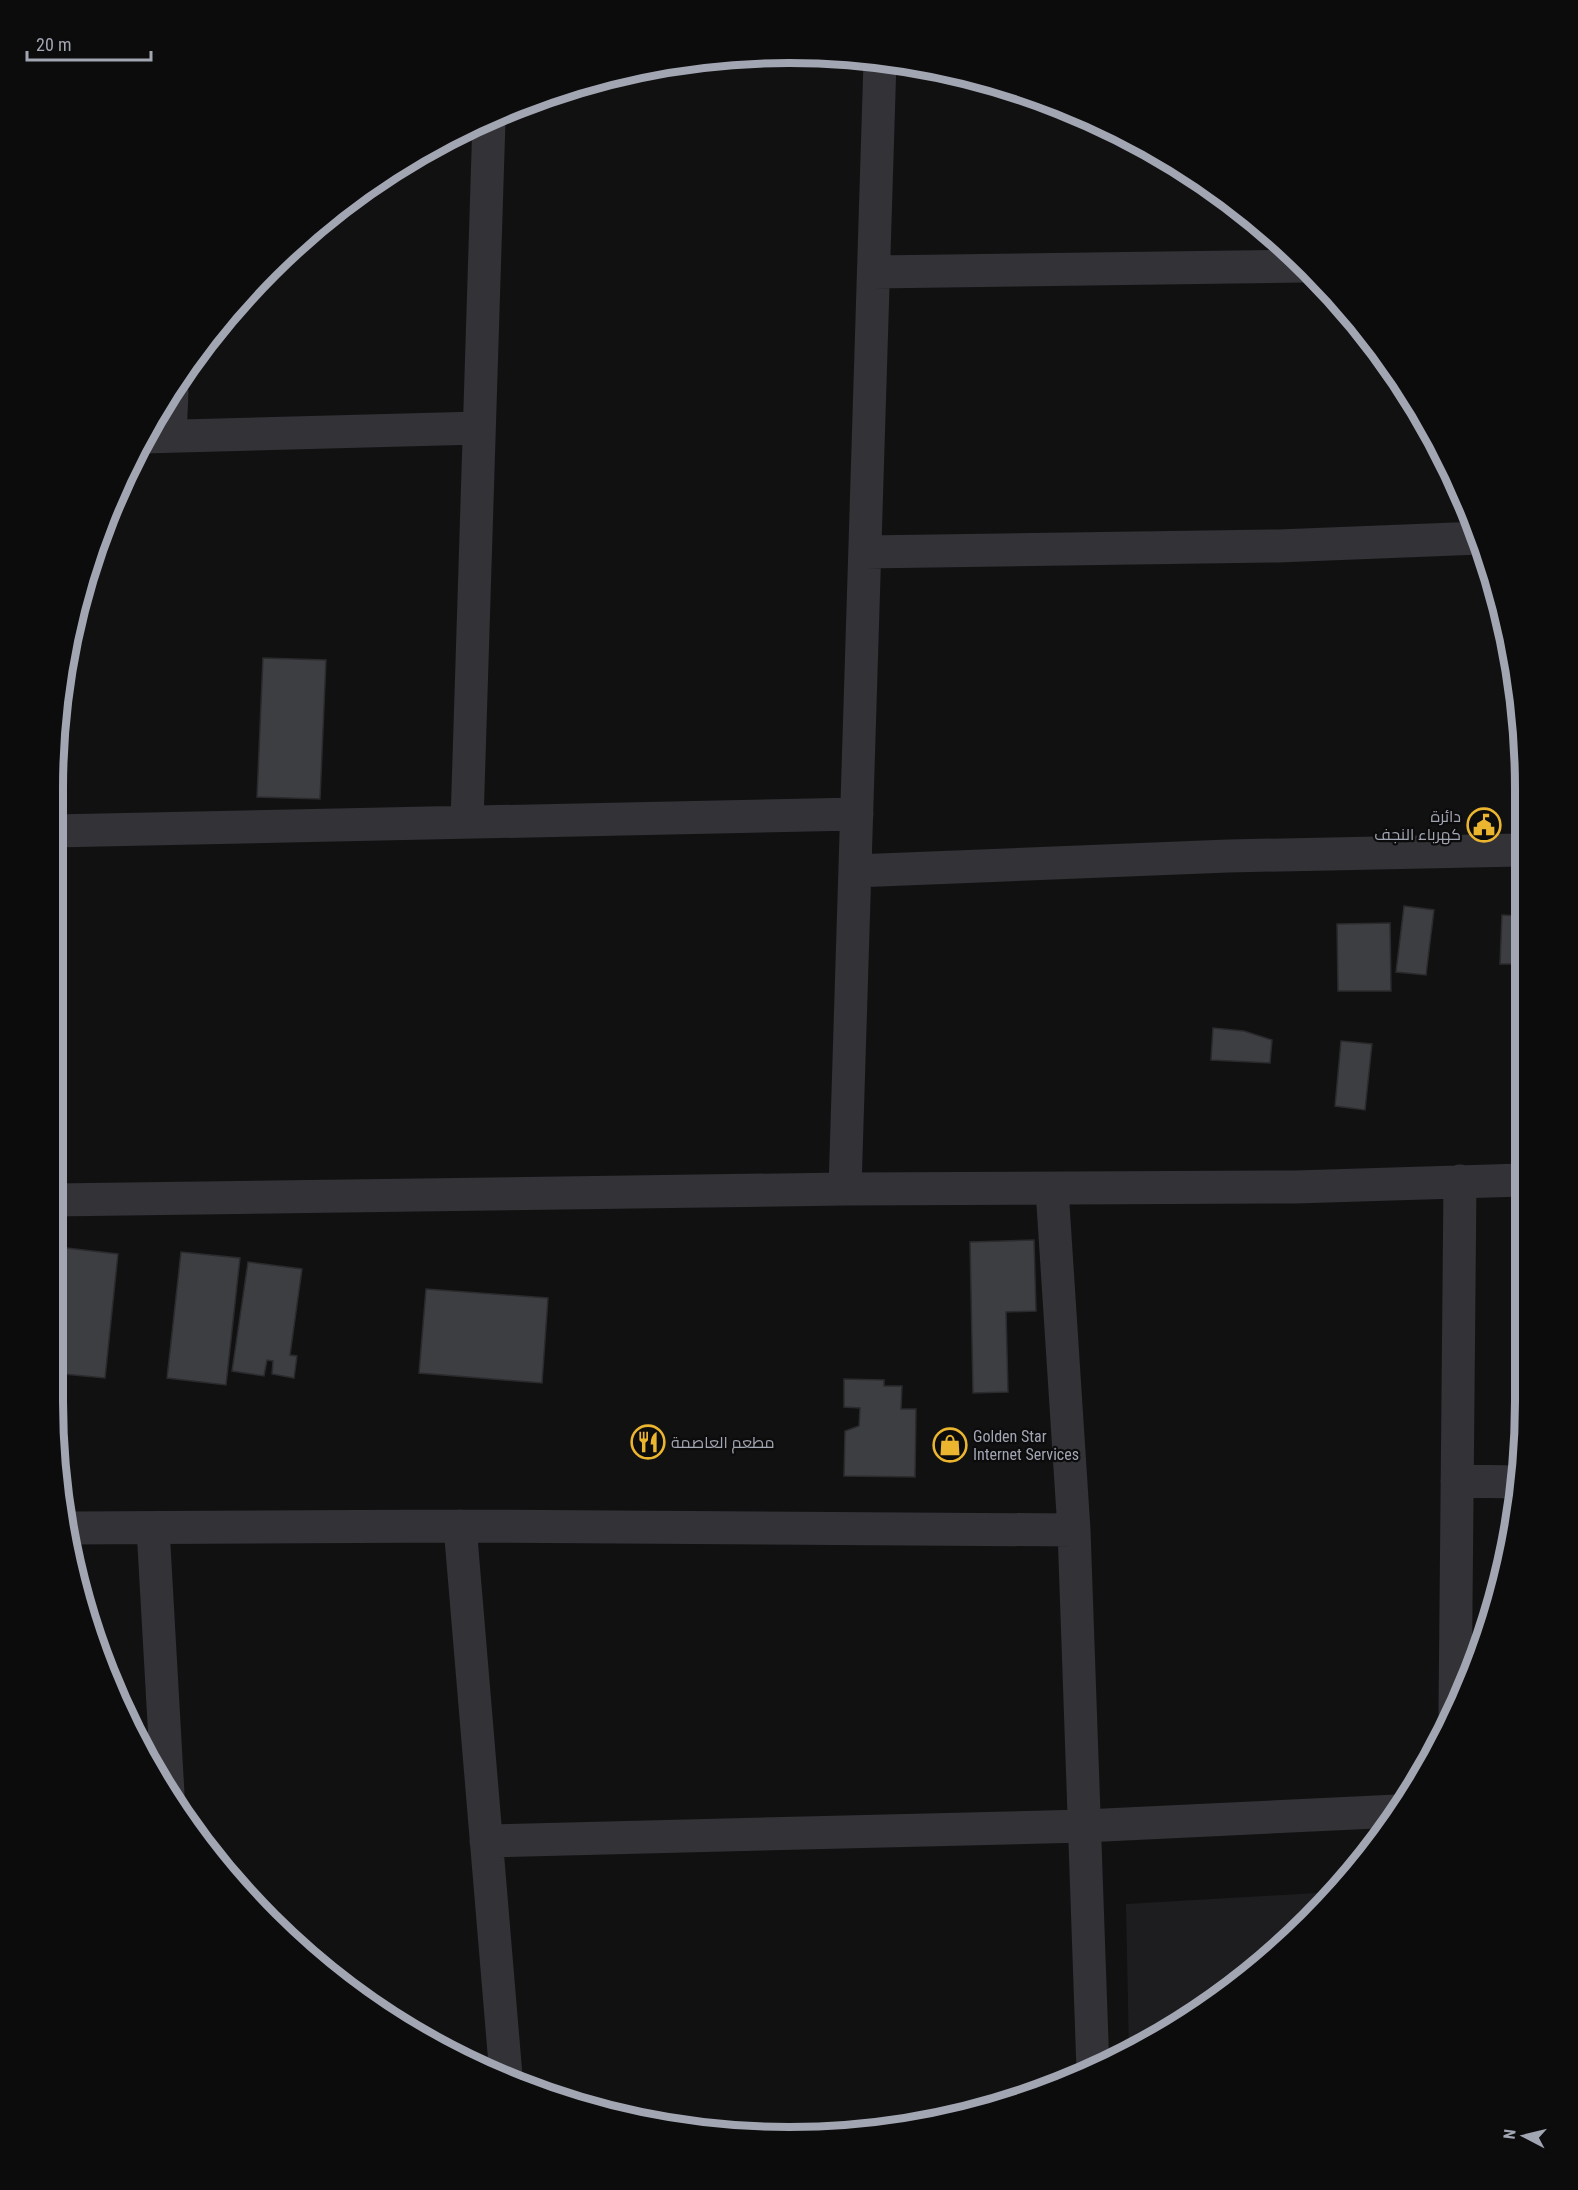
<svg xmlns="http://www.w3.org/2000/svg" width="1578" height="2190" font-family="'Roboto Condensed',Cairo,sans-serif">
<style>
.built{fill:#1d1d1f}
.building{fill:#3d3e42;stroke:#2b2b2e;stroke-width:1.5}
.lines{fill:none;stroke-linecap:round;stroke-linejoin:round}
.minor{stroke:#323237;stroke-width:33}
.labels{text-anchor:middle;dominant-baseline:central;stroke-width:4.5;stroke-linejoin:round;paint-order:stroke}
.poi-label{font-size:16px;fill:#a2a6b2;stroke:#0c0c0d;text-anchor:start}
.rim{fill:none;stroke:#a2a6b2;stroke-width:8}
</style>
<rect width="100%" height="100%" fill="#111112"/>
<path class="built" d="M1334 1892 1274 1955 1158 2039 1129 2053 1126 1904Z"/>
<path class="building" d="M263 658 326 660 320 799 257 797Z
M1404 906 1434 910 1426 975 1396 972Z
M1502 915 1521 916V964H1500Z
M1390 923 1391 991H1338L1337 924Z
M1213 1028 1244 1031 1272 1040 1270 1063 1211 1060Z
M1341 1041 1372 1044 1365 1110 1335 1106Z
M1520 1221H1522L1523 1309H1515Z
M1034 1240 1036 1311 1006 1312 1008 1392 973 1393 970 1242Z
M58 1247 118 1254 105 1378 53 1373 58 1322 53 1321V1296Z
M181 1252 240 1258 226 1385 167 1378Z
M248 1262 302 1269 290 1355 297 1356 294 1378 272 1374 273 1361 267 1360 264 1376 232 1371Z
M426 1289 548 1298 542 1383 419 1373Z
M844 1379 884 1380V1386H902L901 1409H916L915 1477 844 1476 845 1431 859 1426 860 1408 844 1407Z"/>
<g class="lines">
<path class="minor" d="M874 272 1303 266
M170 436 172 392
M143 437 479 428
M865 552 1278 546 1480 538
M467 822 489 120
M53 831 857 814
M855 871 1228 856 1520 850
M845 1189 880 61
M1052 1189 1074 1530 1093 2070
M53 1200 845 1189 1295 1187 1522 1180
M1457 1481 1519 1482
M460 1526 506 2076
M69 1528 460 1526 1074 1530
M153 1528 168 1794
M1455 1713 1460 1181
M486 1841 1084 1826 1397 1811"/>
</g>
<defs>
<g id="civic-ring" transform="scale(1.725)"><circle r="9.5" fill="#0c0c0d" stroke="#ebb530" stroke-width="1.5"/><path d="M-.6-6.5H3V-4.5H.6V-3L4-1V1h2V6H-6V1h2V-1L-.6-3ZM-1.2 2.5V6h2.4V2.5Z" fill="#ebb530"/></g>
<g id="restaurant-ring" transform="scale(1.725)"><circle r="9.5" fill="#0c0c0d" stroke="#ebb530" stroke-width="1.5"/><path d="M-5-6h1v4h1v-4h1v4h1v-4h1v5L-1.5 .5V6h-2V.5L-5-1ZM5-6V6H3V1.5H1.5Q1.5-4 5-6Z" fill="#ebb530"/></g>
<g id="shop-ring" transform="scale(1.725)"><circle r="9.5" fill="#0c0c0d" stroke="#ebb530" stroke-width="1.5"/><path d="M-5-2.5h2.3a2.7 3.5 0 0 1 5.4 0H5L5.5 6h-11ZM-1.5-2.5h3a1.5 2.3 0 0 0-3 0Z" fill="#ebb530"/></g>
</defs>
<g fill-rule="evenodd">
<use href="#civic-ring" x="1484" y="825"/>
<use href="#restaurant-ring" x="648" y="1442"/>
<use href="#shop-ring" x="950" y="1445"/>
</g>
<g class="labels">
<g class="poi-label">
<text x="1461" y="816" text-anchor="end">دائرة<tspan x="1461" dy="18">كهرباء النجف</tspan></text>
<text x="973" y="1436">Golden Star<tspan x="973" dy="18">Internet Services</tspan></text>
<text x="671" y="1442">مطعم العاصمة</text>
</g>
</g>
<path d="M0 0H1578V2190H0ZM789 63H789A726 726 0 0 1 1515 789V1401A726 726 0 0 1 789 2127H789A726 726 0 0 1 63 1401V789A726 726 0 0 1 789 63Z" fill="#0c0c0d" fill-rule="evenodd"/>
<path class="rim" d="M789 63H789A726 726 0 0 1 1515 789V1401A726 726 0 0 1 789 2127H789A726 726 0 0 1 63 1401V789A726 726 0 0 1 789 63Z"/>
<g transform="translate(1524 2136) rotate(277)" stroke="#0c0c0d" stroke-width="4.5" paint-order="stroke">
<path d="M0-4.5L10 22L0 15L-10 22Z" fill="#a2a6b2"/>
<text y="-9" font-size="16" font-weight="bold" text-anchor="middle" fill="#a2a6b2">N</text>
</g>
<path d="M27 51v9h124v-9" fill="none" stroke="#a2a6b2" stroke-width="3"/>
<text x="36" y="51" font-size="18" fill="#a2a6b2" stroke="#0c0c0d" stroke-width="4.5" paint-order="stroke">20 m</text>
</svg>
